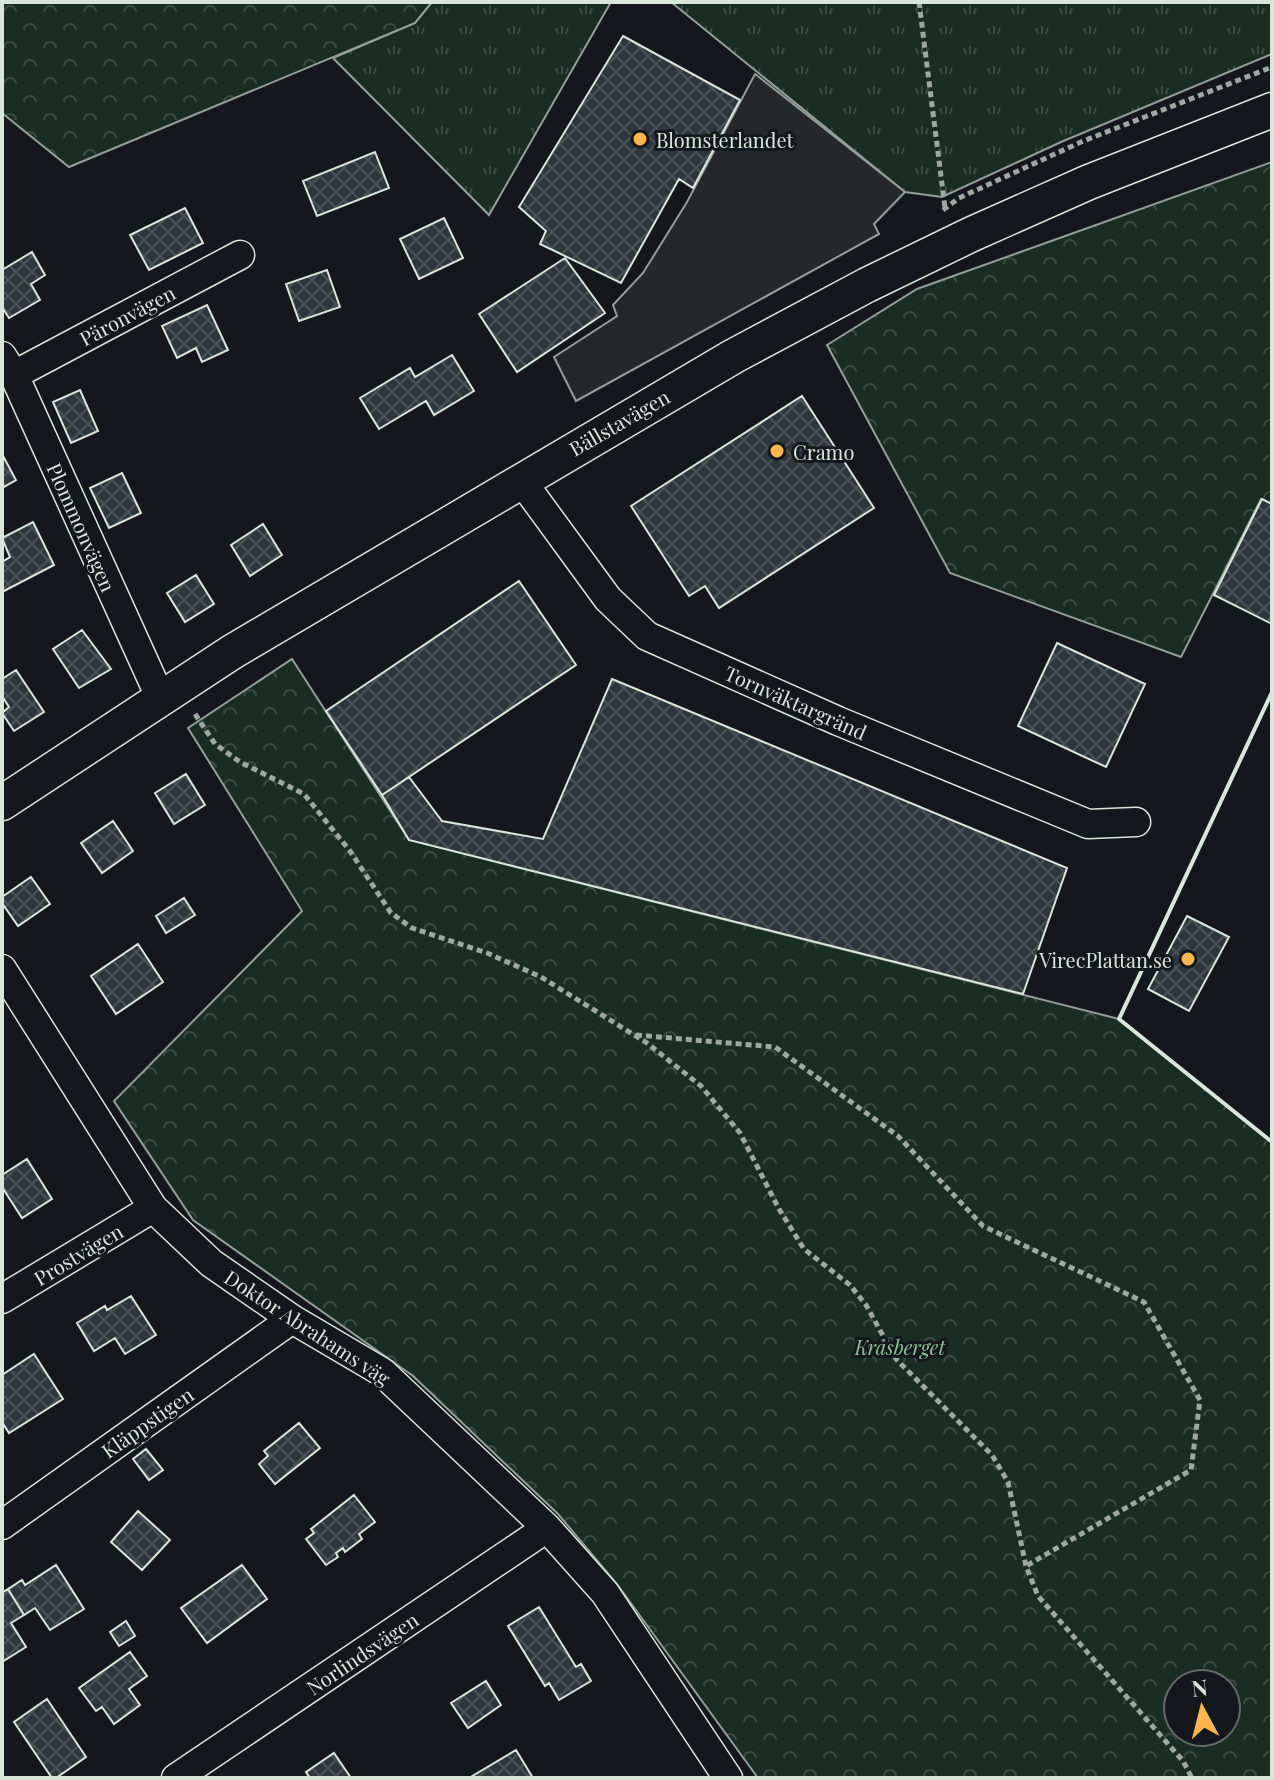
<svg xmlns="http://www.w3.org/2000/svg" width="1274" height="1780" font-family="'Playfair Display',serif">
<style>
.grass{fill:url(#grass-tufts);stroke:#939e99;stroke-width:2}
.forest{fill:url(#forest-crowns);stroke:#939e99;stroke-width:2;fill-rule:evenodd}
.parking{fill:#24282b;stroke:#939e99;stroke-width:2}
.building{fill:url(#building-cross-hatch);stroke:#d8e6dc;stroke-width:2}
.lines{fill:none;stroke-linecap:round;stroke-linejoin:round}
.minor-casing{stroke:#d8e6dc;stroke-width:31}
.tertiary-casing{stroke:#d8e6dc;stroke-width:37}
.path{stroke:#9da8a2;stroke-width:5;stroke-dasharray:6 4;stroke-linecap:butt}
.minor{stroke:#14181c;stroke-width:28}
.tertiary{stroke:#14181c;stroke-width:34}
.wall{stroke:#d8e6dc;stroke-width:4}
.poi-dot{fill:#ffb74d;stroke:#14181c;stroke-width:3}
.labels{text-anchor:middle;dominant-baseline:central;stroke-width:6;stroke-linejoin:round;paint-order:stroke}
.poi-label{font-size:20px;fill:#d8e6dc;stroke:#14181c;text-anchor:start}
.street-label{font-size:20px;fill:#d8e6dc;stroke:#14181c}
.park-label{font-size:20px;font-style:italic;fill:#8ac095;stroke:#14181c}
</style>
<defs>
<pattern id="grass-tufts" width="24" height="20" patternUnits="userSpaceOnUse" patternTransform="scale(2)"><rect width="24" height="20" fill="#1a2d24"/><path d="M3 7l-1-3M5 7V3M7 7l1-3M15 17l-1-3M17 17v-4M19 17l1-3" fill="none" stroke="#3b4b43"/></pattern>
<pattern id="forest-crowns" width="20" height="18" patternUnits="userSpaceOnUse" patternTransform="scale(2)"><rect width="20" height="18" fill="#1a2d24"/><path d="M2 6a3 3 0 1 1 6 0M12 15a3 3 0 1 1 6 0" fill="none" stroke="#3b4b43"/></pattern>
<pattern id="building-cross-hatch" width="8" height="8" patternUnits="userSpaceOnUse" patternTransform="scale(2)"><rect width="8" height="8" fill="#2c363c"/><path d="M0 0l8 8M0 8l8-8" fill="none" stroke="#4a5358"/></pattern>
</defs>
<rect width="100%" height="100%" fill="#14181c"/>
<path class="grass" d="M432 2H611L489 215 333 58 415 23Z
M671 2H1272V54L1061 142 942 197 905 192Z"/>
<path class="forest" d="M2 2H432L415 23 69 167 2 113Z
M1272 162V504L1261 499 1181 657 950 573 827 345 917 289Z
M292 659 409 840 1119 1019 1272 1142V1778H758L617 1584 558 1514 413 1376 193 1220 114 1101 302 911 188 728ZM1178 1684H1226V1732H1178Z"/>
<path class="parking" d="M755 74 905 192 874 224 879 234 576 401 554 357 617 316 613 305 643 273 687 202Z"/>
<path class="building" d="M623 36 740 100 693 188 679 179 621 283 540 244 546 231 519 207Z
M375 152 389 188 317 216 303 181Z
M185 208 203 243 149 270 130 235Z
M444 218 463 258 419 279 400 239Z
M32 252 45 275 31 284 40 300 9 318 2 307V270Z
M565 258 605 313 517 372 479 314Z
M327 270 340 307 299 321 286 284Z
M207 305 228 350 202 362 196 348 177 358 162 326Z
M452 355 474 391 434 415 426 401 379 429 360 398 410 368 415 377Z
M80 390 98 431 71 443 53 402Z
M802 396 874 508 719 608 705 586 689 596 631 506Z
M2 454 16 480 2 488Z
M122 473 141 513 109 528 90 488Z
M1262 499 1272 504V624L1214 595Z
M33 522 54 565 2 592V562L10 557 2 538Z
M263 524 282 555 250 576 231 545Z
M196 575 214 604 185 622 167 593Z
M519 581 576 665 382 795 326 711Z
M82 630 111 669 79 688 53 649Z
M1057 643 1145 684 1106 767 1018 726Z
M16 670 44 712 14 731 2 713 9 707 2 696V679Z
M612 679 1067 868 1023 994 409 840 382 795 409 777 442 821 543 839Z
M186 774 205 805 174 824 155 793Z
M113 821 133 851 102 873 81 843Z
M31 877 50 904 18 926 2 903V897Z
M184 898 195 915 166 933 156 916Z
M1187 916 1229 937 1189 1011 1148 989Z
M138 944 163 982 116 1014 91 976Z
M27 1159 52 1199 22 1218 2 1187V1175Z
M131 1296 156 1335 125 1354 115 1338 94 1351 77 1323 105 1306 107 1310Z
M34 1354 63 1399 9 1433 2 1422V1375Z
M299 1423 320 1448 275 1484 259 1464 268 1456 264 1451Z
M146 1449 163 1470 149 1480 133 1459Z
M354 1495 375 1522 359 1534 362 1539 345 1552 343 1548 336 1553 338 1557 326 1565 306 1539 314 1533 311 1529Z
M138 1511 170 1540 142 1570 111 1542Z
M56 1565 84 1609 50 1630 35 1608 24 1615 8 1589 22 1580 25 1585Z
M242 1565 267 1599 207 1643 181 1608Z
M8 1589 24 1615 11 1623 26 1647 2 1662V1593Z
M539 1607 576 1667 581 1664 591 1681 559 1700 549 1683 545 1686 508 1626Z
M126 1621 135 1636 119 1646 110 1632Z
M130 1652 147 1676 129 1689 140 1705 114 1724 102 1707 96 1711 79 1688Z
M486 1681 501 1705 468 1728 451 1703Z
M47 1699 86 1757 56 1778H52L14 1722Z
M516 1750 533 1778H469Z
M334 1753 351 1778H310L306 1772Z"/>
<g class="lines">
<g class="minor-casing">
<path id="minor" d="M2 356 14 375 161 699
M14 375 240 255
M521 480 608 599 647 636 838 721 1088 824 1136 822
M2 969 153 1208 211 1263 292 1319 382 1372 547 1528 605 1593 728 1778
M2 1299 153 1208
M2 1525 292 1319
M176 1778 547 1528"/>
</g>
<g class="tertiary-casing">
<path id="tertiary" d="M2 803 232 652 734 356 867 285 972 234 1089 182 1272 110"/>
</g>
<path class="path" d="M919 2 945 208
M943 210 959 198 1081 142 1272 67
M195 714 215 744 240 762 304 794 350 851 391 913 412 928 487 953 541 977 647 1043 701 1086 740 1133 779 1209 804 1249 850 1285 866 1305 896 1359 992 1455 1008 1482 1026 1566 1038 1596 1183 1761 1192 1778
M636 1035 775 1047 898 1136 983 1226 1144 1302 1200 1400 1191 1470 1026 1566"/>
<use href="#minor" class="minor"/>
<use href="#tertiary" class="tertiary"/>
<path class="wall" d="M1272 692 1119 1019 1272 1142"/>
</g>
<g class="poi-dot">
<circle cx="640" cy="139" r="8"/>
<circle cx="777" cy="451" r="8"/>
<circle cx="1188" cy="959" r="8"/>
</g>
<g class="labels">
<g class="poi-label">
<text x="656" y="139">Blomsterlandet</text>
<text x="793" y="451">Cramo</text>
<text x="1172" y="959" text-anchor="end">VirecPlattan.se</text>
</g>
<g class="street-label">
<text transform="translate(127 315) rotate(-28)">Päronvägen</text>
<text transform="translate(619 422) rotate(-30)">Bällstavägen</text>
<text transform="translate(82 527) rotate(66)">Plommonvägen</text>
<text transform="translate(796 702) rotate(24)">Tornväktargränd</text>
<text transform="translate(78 1254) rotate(-31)">Prostvägen</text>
<text transform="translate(308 1327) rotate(33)">Doktor Abrahams väg</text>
<text transform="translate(147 1422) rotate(-35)">Kläppstigen</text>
<text transform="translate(362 1653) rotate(-34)">Norlindsvägen</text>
</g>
<g class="park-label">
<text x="900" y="1346">Kråsberget</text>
</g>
</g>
<rect width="1274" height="1780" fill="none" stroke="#d8e6dc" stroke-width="8"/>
<g transform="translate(1202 1708) rotate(353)"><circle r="38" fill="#14181c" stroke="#626a69" stroke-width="2"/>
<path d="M0-6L14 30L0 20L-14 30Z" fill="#ffb74d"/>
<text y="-12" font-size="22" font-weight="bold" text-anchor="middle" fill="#d8e6dc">N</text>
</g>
</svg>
